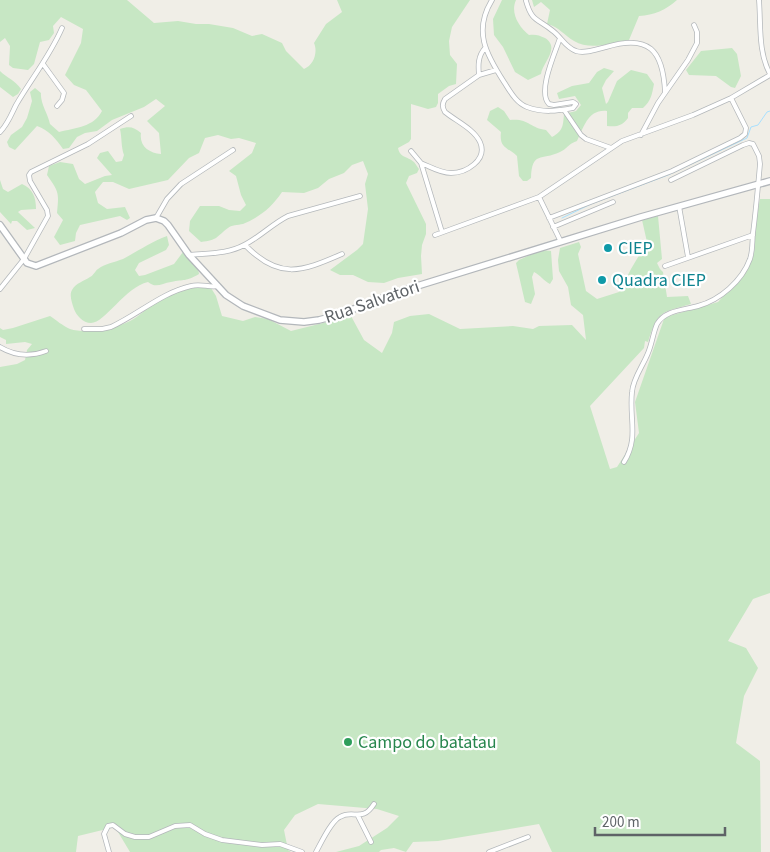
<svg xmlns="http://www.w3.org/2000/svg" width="770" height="852" font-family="'Source Sans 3',sans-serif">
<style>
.green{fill:#c7e7c4}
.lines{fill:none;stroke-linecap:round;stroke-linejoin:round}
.stream{stroke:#a9e0fe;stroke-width:1}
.street-casing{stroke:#b4b8bb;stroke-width:5.5}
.secondary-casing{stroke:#b3b7bb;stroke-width:8}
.street{stroke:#fff;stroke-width:4}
.secondary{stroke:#fff;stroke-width:5.5}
.culture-dot{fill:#0f9aa8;stroke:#fff;stroke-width:2}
.leisure-dot{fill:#2e9e5b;stroke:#fff;stroke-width:2}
.labels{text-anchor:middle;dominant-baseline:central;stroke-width:4.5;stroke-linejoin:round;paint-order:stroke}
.culture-label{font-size:18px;fill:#0d838f;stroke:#fff;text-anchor:start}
.street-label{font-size:18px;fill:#5e6367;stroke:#fff}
.leisure-label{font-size:18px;fill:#27864d;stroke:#fff;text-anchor:start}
</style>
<rect width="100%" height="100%" fill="#f0eee7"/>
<path class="green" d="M0 0H127L154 23 178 21 196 24H209L233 28 252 36 262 34 282 43 286 51 304 69C314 65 318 52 314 43L326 24 342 12 337 0H470L452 27 449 41 450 55 457 64 456 84 449 86 438 94V103L436 107 428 109 411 104V139L409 142 398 148C400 158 407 156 414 162 416 164 417 167 419 169L417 173 409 176 406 183 426 224V234L422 245 421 256 422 274 398 278 384 283 368 282 353 275H340L330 270 357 250 363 244 368 209 365 184 368 174 363 161 352 165 344 173 329 179 318 188 304 193 282 192C272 207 260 217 243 224 238 225 231 225 228 228 216 237 218 240 201 242L189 231 190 221 200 206H219L229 210 240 211 246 205 241 195 236 176 229 171 252 153 256 143 239 138 231 139 218 135 205 138 199 153 189 158 168 180 129 189 113 182H103L95 192 98 203 107 209 125 207 130 218 127 220 120 216 80 225 76 233 75 241 60 245 54 237 63 220 57 213C59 192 59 192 47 175L49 166 60 162 73 164 79 179 85 184 105 176 112 175 97 158 100 153 108 151 116 162 122 161 124 155C121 147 122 138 120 129 129 126 134 127 141 133 139 146 149 153 161 154L159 133 147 121 165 106 156 99 144 107 112 120 97 131 85 133 77 137 69 148 63 149C56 139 49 130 37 126L15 150 9 147 7 142 11 135 22 127 27 118 32 101 30 92 35 88 41 93C40 103 48 114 50 124L59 132C75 128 94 127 102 111L86 90 74 85 65 75 81 43 83 29 61 17 53 26 54 33 49 40 40 42 34 64 28 70 13 68 9 65 10 46 5 38 0 42Z
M502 0H516C510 13 519 27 529 35 535 34 539 35 545 38 561 48 542 63 541 74L528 80 515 72 503 47 494 35 493 19Z
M532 0H677C666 10 654 15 639 16L629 40C612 43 590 51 574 41 564 35 559 27 547 24L550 10 541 2 534 7Z
M732 48 737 54 741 76 735 88 731 87 716 76 689 75 686 70 701 51Z
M604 68 614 71 606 80 602 88 606 104 608 102 617 81 631 70 647 74 654 84C652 94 651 101 643 108H632L628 113V118C622 126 617 127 607 126V111C588 109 584 127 577 141 568 144 567 149 560 152 541 161 532 151 531 178L527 181H523L519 176 517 156C507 147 499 148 501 132L487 120 490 111 498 107 504 111 510 120C528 118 530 128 546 130L552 137C563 131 563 126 564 114L576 111 581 105 575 96 559 99 557 93 572 86 589 83 597 72Z
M0 71C7 78 15 80 21 89L18 94 13 97 0 87Z
M0 180 3 189 8 192 22 184C33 189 36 197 36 209L21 210 18 212 35 228 27 230 17 221H12L11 224 0 212Z
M760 199H770V593L753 599 728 641 746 648 758 668 744 696 736 743 760 761 761 852H552L539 824 438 841 413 842 406 852 394 848 381 850 379 852H336L359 846 387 828 399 816 377 809 318 804 295 815 284 830 288 850 291 852H130L115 827 78 836 76 852H0V367L17 364 25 360 27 350 32 344 25 342 6 344V340L0 337V328L3 330 13 328 50 316C56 320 63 326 70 329 86 334 115 329 130 321 140 316 147 308 155 302 171 291 192 286 211 288L216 296 222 316 243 321 255 317 268 319 291 331 351 316 364 340 382 353 392 333 394 322 410 316 429 314 460 329 513 326 533 329 539 326 572 325 586 340 583 315 571 305 568 287 559 271 558 260 560 248 579 242 581 247 578 254 586 291 597 299 619 292 631 269 647 242 642 220 658 216 662 259 657 263 660 269 663 272 667 297 688 296 691 304C661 313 658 310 648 342L645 341 644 348 590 406 610 469 617 467 639 433 635 402 664 319 669 316 718 302 745 273 754 254 756 220Z
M167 236 169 245 166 250 139 263 135 270 139 276 145 275 174 264 183 252 198 268 199 274C185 282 185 279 171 282 162 283 156 289 148 282 125 287 105 323 91 323 83 323 76 315 74 309 72 303 69 295 72 290 76 283 84 281 90 277 94 275 95 271 98 269 104 264 115 262 123 259 138 251 151 242 167 236Z
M541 250 551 251 553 279 550 284C544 281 540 275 534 272L532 277 535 294 531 304 525 302 516 263 519 260Z"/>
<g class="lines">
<path class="stream" d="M562 218 591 204 668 175 747 138 751 127 758 125 767 112 770 111"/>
<g class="street-casing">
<path id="street" d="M492 0C473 31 486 54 504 82 510 91 516 103 527 107 543 113 557 111 573 108L576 104
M759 0C761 25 758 52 770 74
M526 1C532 22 537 18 553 31 561 37 566 48 576 51 585 54 597 49 606 47 649 34 663 50 665 92
M560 38C555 53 537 92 549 104L554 105 573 102 576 104
M43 64 64 93 62 100 57 106
M479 75 496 70
M564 110 581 135 586 139 611 148
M0 132C8 124 11 115 16 105 31 79 50 56 62 28
M641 135 658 103 688 60 697 43V32L694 25
M411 151 421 163 442 232
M421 163C431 167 440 173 451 173 466 173 488 160 480 142 474 129 456 121 445 112 442 107 442 104 445 99L479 75C478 65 478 56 485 48
M539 197 561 242
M679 206 688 257
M156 218 167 199 181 184 233 150
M549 218 672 171 740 138 745 134 746 128 731 98
M553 227 613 202
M435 235 539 197 622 141 693 115 731 98 770 75
M245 245C279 280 301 272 342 254
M189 255C208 253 228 254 244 245 260 237 272 224 288 216L360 196
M665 266 753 235
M0 289 24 259 48 216 47 210 30 181 29 175 31 172 88 144 131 116
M84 329H102L111 327C139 314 161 293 191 286 201 283 209 288 218 286
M0 347C15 356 30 357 46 351
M624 462C639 438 629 419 632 392 633 378 643 366 648 353 652 344 653 333 657 324 665 310 684 310 698 306 720 300 742 281 750 259 753 250 752 242 753 233 756 210 758 187 760 164L759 156 753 144 749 143 743 145 671 180
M358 816 371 842
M109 852 104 834 108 826 113 825 125 834 135 837H149L175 826 190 825 205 834 222 840 262 845 280 844 302 852
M316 852C321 843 331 821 340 817 353 809 362 823 374 804
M489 852 528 837"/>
</g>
<g class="secondary-casing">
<path id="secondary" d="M0 225 27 263 36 266 121 233 146 220 156 218 164 221 168 225 189 255 226 295 243 306 280 320 304 322 319 320 338 315 401 291 641 217 770 181"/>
</g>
<use href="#street" class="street"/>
<use href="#secondary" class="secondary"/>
</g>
<g class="culture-dot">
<circle cx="608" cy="248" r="5"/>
<circle cx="602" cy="280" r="5"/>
</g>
<circle class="leisure-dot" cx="348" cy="742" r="5"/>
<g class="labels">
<g class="culture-label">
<text x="618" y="248">CIEP</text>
<text x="612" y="280">Quadra CIEP</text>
</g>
<g class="street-label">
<text transform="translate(372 302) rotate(-19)">Rua Salvatori</text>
</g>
<g class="leisure-label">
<text x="358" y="742">Campo do batatau</text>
</g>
</g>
<path d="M595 827v8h130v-8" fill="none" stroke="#5e6367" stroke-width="2.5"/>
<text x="602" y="827" font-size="15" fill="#5e6367" stroke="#ffffff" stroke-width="4" paint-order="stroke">200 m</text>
</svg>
